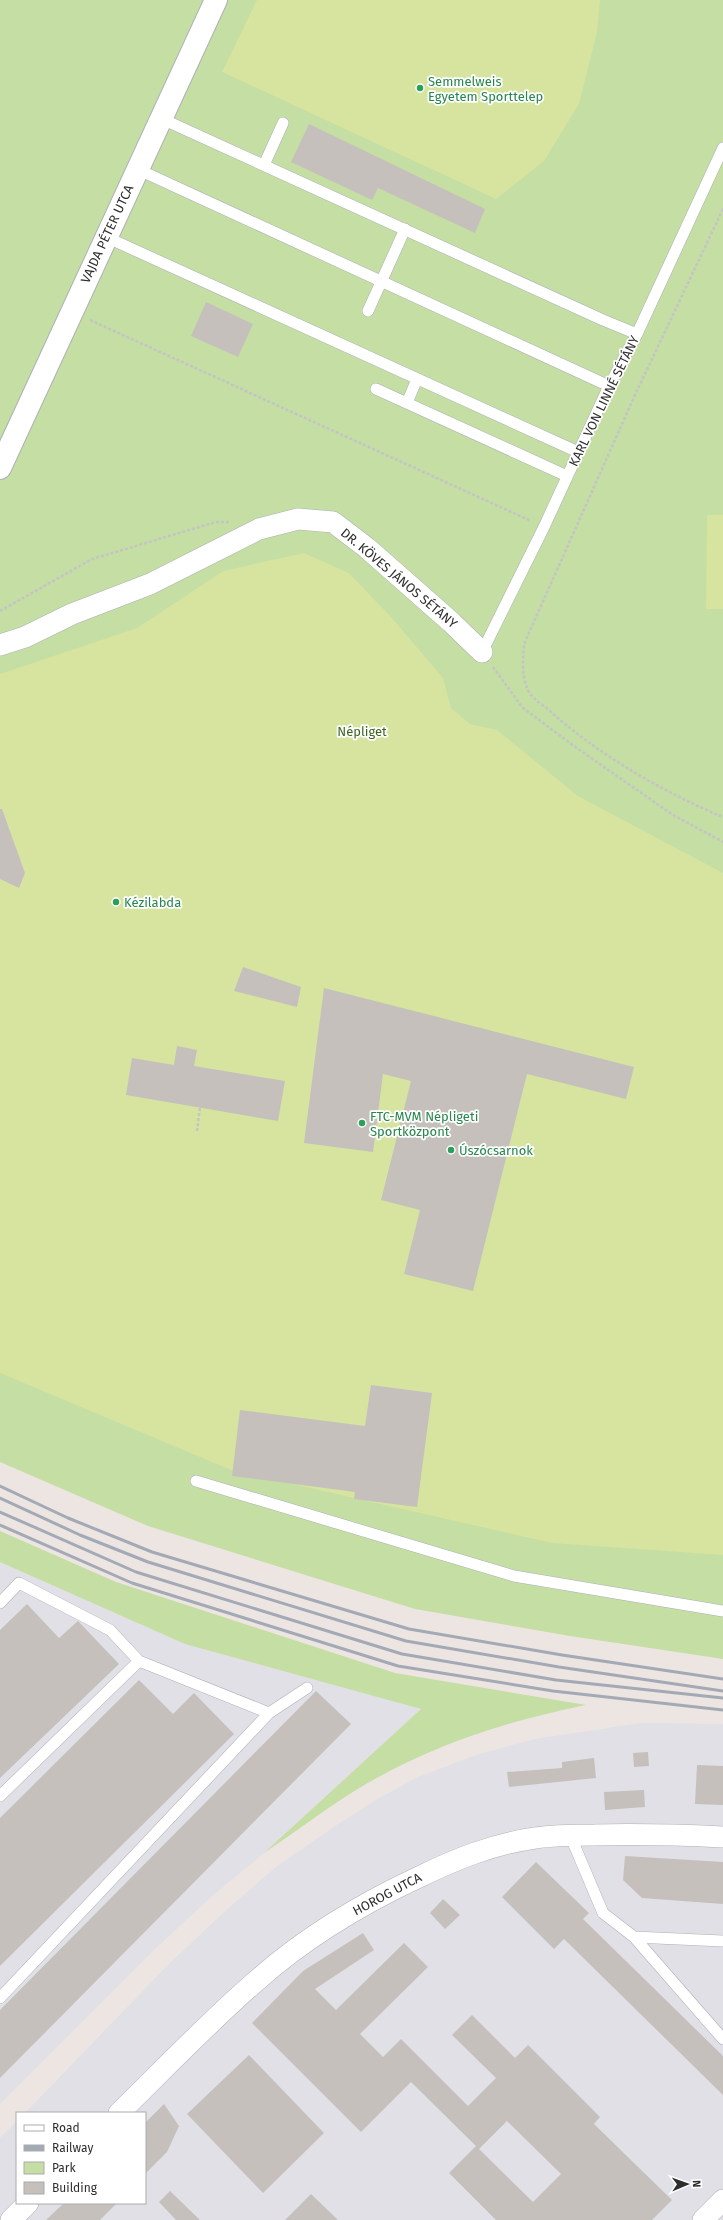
<svg xmlns="http://www.w3.org/2000/svg" width="723" height="2220" font-family="'Fira Sans',sans-serif">
<style>
.industrial{fill:#e0e0e6}
.green{fill:#c4dea3}
.pitch{fill:#d6e49f}
.building{fill:#c6c0bc;fill-rule:evenodd}
.lines{fill:none;stroke-linecap:round;stroke-linejoin:round}
.lane-casing{stroke:#adb1b7;stroke-width:12}
.street-casing{stroke:#adb1b7;stroke-width:22}
.secondary-casing{stroke:#adb1b7;stroke-width:24}
.path{stroke:#c4c4c4;stroke-width:2.5;stroke-dasharray:3 2;stroke-linecap:butt}
.lane{stroke:#fff;stroke-width:11}
.street{stroke:#fff;stroke-width:21}
.secondary{stroke:#fff;stroke-width:22}
.rail{stroke:#a3aab5;stroke-width:3}
.leisure-dot{fill:#2e9e5b;stroke:#fff;stroke-width:1.5}
.labels{text-anchor:middle;dominant-baseline:central;stroke-width:3.5;stroke-linejoin:round;paint-order:stroke}
.leisure-label{font-size:13px;fill:#27864d;stroke:#fff;text-anchor:start}
.street-label{font-size:13px;fill:#2d2d2d;stroke:#fff}
.park-label{font-size:13px;fill:#3f6422;stroke:#fff}
</style>
<rect width="100%" height="100%" fill="#ede5e1"/>
<path class="industrial" d="M0 1562 185 1644 421 1709 264 1853 211 1897 156 1948 0 2104Z
M641 1723 723 1724V2220H0V2138L17 2121V2203H145V2113H25L168 1965 223 1913 276 1867 338 1824 381 1797 418 1777 479 1754 535 1739Z"/>
<path class="green" d="M0 0H723V1659L570 1636 415 1609 148 1526 0 1462Z
M0 1531 116 1582 395 1673 586 1705C509 1721 443 1741 373 1780 335 1801 300 1829 264 1853L421 1709 185 1644 0 1562Z"/>
<path class="pitch" d="M257 0H600L597 32 579 104 544 161 496 199 222 72Z
M707 515H723V609H706Z
M304 553 349 573 391 617 443 678 451 708 470 724 497 730 578 796 723 873V1555L552 1543 231 1470 0 1373V674L137 628 223 571Z"/>
<path class="building" d="M309 124 485 209 475 233 378 188 372 200 291 162Z
M206 302 253 324 238 357 191 336Z
M0 809H2L25 873 19 888 0 879Z
M243 967 301 987 297 1007 234 991Z
M324 988 634 1067 626 1099 527 1074 473 1291 404 1274 420 1210 381 1200 411 1081 383 1074 373 1152 304 1143Z
M177 1046 197 1050 194 1066 285 1081 278 1121 126 1095 132 1058 174 1065Z
M371 1385 432 1393 417 1507 354 1499 355 1492 232 1476 240 1410 365 1426Z
M27 1604 59 1638 78 1621 119 1664 0 1778V1630Z
M139 1680 173 1714 194 1693 234 1734 0 1966V1818Z
M316 1691 351 1724 0 2078V2010Z
M648 1752 649 1766 634 1767 633 1753Z
M594 1758 596 1778 509 1787 507 1772 562 1768V1762Z
M697 1765 723 1766V1805L695 1804Z
M644 1790 645 1807 605 1810 604 1792Z
M625 1856 723 1862V1904L642 1898 623 1880Z
M536 1862 589 1913 583 1919 723 2056V2095L564 1939 554 1949 502 1897Z
M443 1899 460 1915 445 1929 430 1913Z
M363 1933 374 1950 315 1989 336 2010 404 1943 428 1967 360 2034 383 2057 401 2039 468 2106 496 2078 452 2035 472 2015 515 2058 528 2045 600 2117 594 2124 672 2200 652 2220H496L449 2173 476 2146 479 2149 411 2082 361 2132 252 2023 303 1971ZM507 2121 561 2174 533 2202 479 2149Z
M249 2055 324 2133 263 2193 187 2114Z
M164 2104 179 2126 167 2152 145 2174V2123Z
M170 2191 200 2220H176L159 2202Z
M311 2194 338 2220H285Z
M64 2203H117L100 2220H46Z"/>
<g class="lines">
<g class="lane-casing">
<path id="lane" d="M160 118 603 320 637 334
M264 165 283 123
M137 169 609 386
M106 237 578 452
M368 311 405 229
M376 389 567 476
M407 403 417 379
M482 652 544 527 609 386 637 334 723 148
M196 1481 514 1576 723 1611
M0 1603 19 1583 110 1630 139 1661 269 1713
M0 1796 139 1661
M570 1835 603 1913 634 1937 723 1941
M634 1937 723 2039
M0 1998 269 1713 307 1688"/>
</g>
<g class="street-casing">
<path id="street" d="M0 645 25 637 72 614 150 584 259 529 298 519 333 522 367 548 451 622 482 652
M119 2113C164 2069 208 2023 255 1982 303 1939 361 1904 419 1877 456 1859 493 1844 535 1838 554 1835 574 1835 594 1835 637 1834 680 1835 723 1837
M11 2220 28 2203
M703 2220 723 2200"/>
</g>
<g class="secondary-casing">
<path id="secondary" d="M0 468 216 0"/>
</g>
<path class="path" d="M723 209 635 395 524 644C523 659 521 678 529 692 533 699 543 705 549 710 597 754 663 792 723 817
M90 320 531 521
M0 611 92 559 216 522H229
M493 667 522 707 571 744 673 815 723 842
M197 1131 200 1107"/>
<use href="#lane" class="lane"/>
<use href="#street" class="street"/>
<use href="#secondary" class="secondary"/>
<path class="rail" d="M0 1486 68 1518 152 1552 409 1629 562 1655 723 1679
M0 1498 80 1535 148 1562 406 1641 559 1667 723 1691
M0 1512 136 1572 402 1654 556 1680 723 1698
M0 1525 132 1583 398 1666 553 1691 723 1710"/>
</g>
<g class="leisure-dot">
<circle cx="420" cy="88" r="4"/>
<circle cx="116" cy="902" r="4"/>
<circle cx="362" cy="1123" r="4"/>
<circle cx="451" cy="1150" r="4"/>
</g>
<g class="labels">
<g class="leisure-label">
<text x="428" y="81">Semmelweis<tspan x="428" dy="15">Egyetem Sporttelep</tspan></text>
<text x="124" y="902">Kézilabda</text>
<text x="370" y="1116">FTC-MVM Népligeti<tspan x="370" dy="15">Sportközpont</tspan></text>
<text x="459" y="1150">Úszócsarnok</text>
</g>
<g class="street-label">
<text transform="translate(107 234) rotate(-65)">VAJDA PÉTER UTCA</text>
<text transform="translate(604 401) rotate(-64)">KARL VON LINNÉ SÉTÁNY</text>
<text transform="translate(399 578) rotate(40)">DR. KÖVES JÁNOS SÉTÁNY</text>
<text transform="translate(387 1894) rotate(-28)">HOROG UTCA</text>
</g>
<g class="park-label">
<text x="362" y="731">Népliget</text>
</g>
</g>
<rect x="16" y="2112" width="130" height="92" fill="#ffffff" stroke="#ababab"/>
<rect x="24" y="2125" width="20" height="6" fill="#ffffff" stroke="#ababab"/>
<text x="52" y="2132" font-size="12" fill="#2d2d2d">Road</text>
<rect x="24" y="2145" width="20" height="6" fill="#a3aab5" stroke="#ababab"/>
<text x="52" y="2152" font-size="12" fill="#2d2d2d">Railway</text>
<rect x="24" y="2162" width="20" height="12" fill="#c4dea3" stroke="#ababab"/>
<text x="52" y="2172" font-size="12" fill="#2d2d2d">Park</text>
<rect x="24" y="2182" width="20" height="12" fill="#c6c0bc" stroke="#ababab"/>
<text x="52" y="2192" font-size="12" fill="#2d2d2d">Building</text>
<g transform="translate(687 2184) rotate(88)" stroke="#ffffff" stroke-width="3" paint-order="stroke">
<path d="M0-3L7 15L0 10L-7 15Z" fill="#2d2d2d"/>
<text y="-6" font-size="11" font-weight="bold" text-anchor="middle" fill="#2d2d2d">N</text>
</g>
</svg>
